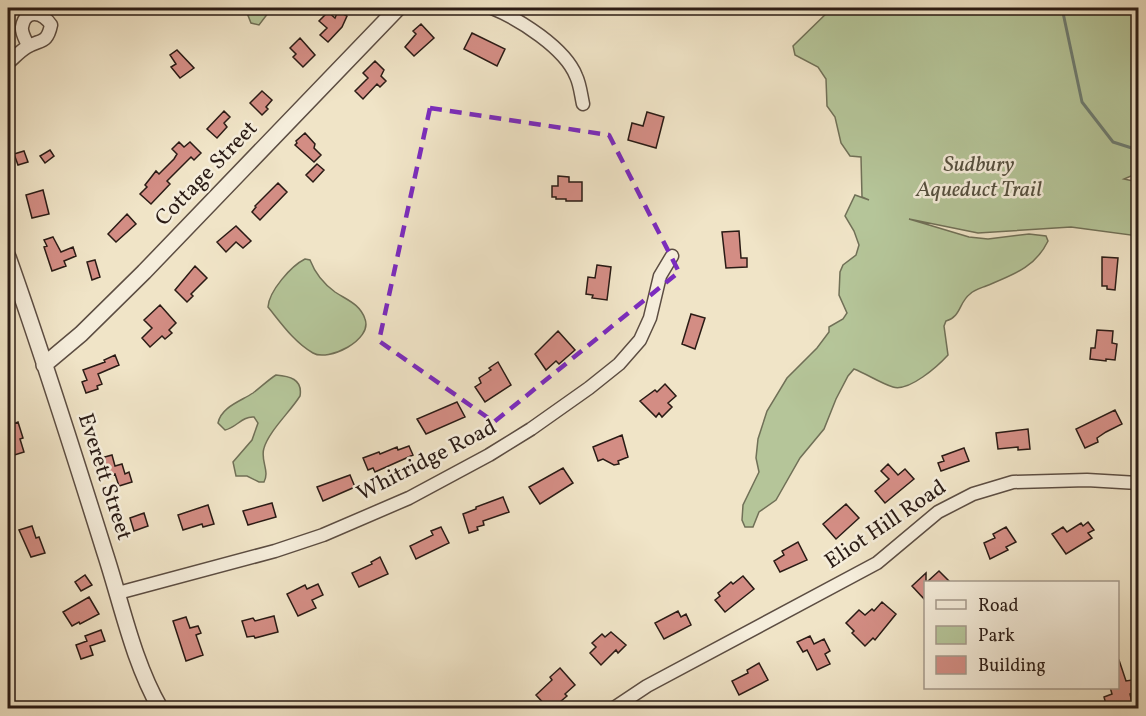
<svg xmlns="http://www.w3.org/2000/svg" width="1146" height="716" font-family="Vollkorn,serif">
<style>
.green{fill:#b5c599;stroke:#707057;stroke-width:1.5}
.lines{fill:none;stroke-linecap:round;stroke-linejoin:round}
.stream{stroke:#6e7d72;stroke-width:3}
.building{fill:#d38d84;stroke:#2a1b15;stroke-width:1.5}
.minor-casing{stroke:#5c4d42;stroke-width:15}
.tertiary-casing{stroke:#5c4d42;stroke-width:18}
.minor{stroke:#f5eddb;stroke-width:12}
.tertiary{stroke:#f5eddb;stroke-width:15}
.marked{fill:none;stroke:#7b2cbf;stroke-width:4.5;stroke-dasharray:12 8;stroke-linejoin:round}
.labels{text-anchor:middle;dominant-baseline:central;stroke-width:5;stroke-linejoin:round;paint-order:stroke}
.park-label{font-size:22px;font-style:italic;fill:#544e3d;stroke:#f5eddb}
.street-label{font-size:22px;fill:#2a1b15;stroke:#f5eddb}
</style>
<rect width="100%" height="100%" fill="#f0e4c7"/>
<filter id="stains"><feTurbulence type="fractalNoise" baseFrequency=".00333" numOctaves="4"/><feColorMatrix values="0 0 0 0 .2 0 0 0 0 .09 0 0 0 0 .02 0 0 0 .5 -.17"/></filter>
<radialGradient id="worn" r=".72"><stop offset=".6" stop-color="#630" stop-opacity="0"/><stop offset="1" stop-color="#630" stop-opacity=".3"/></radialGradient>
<path class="green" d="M223 8H272L259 25 251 23 245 8 226 14Z
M832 8H1118L1127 10 1138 8V173L1124 179 1138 182V236L1071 227 978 233 909 219 969 237 988 239 1029 234 1046 236 1048 241C1035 268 1012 275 986 286 981 288 974 290 970 294 959 302 961 317 946 321L944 326 948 355C938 366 909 392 893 387 880 383 867 374 854 369L848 376 836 399 824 429 800 458 776 500 759 512 753 527H745L742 520 743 505 759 472 756 458 758 439 767 411 787 378 817 348 829 332V327L843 319 847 313 839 295 840 272 843 265 856 255 859 245 854 231 845 216 855 195 869 200 862 197 861 157 850 156 841 143 835 117 827 106 826 79 818 67 795 55 793 46Z
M305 259 310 260C315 273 324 284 335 292 347 300 360 304 365 319 373 340 328 362 313 353 294 342 281 323 268 307 269 291 291 266 305 259Z
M276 375C289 376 303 379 300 396 290 412 269 431 264 448 260 460 270 471 264 482H259L247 476H236L233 462 252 440 258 423 254 417C242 416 236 428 225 430L218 423C221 407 241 401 253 393 261 387 268 380 276 375Z"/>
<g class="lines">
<path class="stream" d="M1062 8 1082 102 1113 142 1138 150"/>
</g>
<path class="building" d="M338 11 347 16 342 27 328 42 320 35 327 28 319 21 328 12 335 18Z
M421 24 434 38 414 56 405 47 416 34 413 31Z
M472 33 505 49 497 66 464 49Z
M300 38 315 55 303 67 293 57 296 54 290 48Z
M177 50 194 68 180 78 171 67 176 64 170 55Z
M375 61 384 70 381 76 386 81 380 87 377 84 363 99 355 91 368 78 363 73Z
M262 91 272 100 266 107 268 109 262 115 250 103Z
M224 111 230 117 224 123 227 127 217 138 207 129Z
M647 112 664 117 656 148 628 140 632 123 643 126Z
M305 133 315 144 314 148 321 155 314 162 295 145 297 143 296 141Z
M179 142 184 147 190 142 201 153 194 160 191 157 167 181 170 184 151 204 140 194 147 187 145 185 156 171 159 174 174 159 177 154 172 149Z
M50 150 54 156 45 163 40 156Z
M24 151 28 162 18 165 14 154Z
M317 164 324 170 313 182 306 175Z
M558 176 569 177V182H582V201H566V199H556V197H552V186H558Z
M278 183 287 192 260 220 252 212 256 207 255 206Z
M43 190 49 214 32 218 26 195Z
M127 214 136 224 116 242 108 234Z
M236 226 251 241 243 248 236 242 226 252 217 242Z
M739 231 741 258H747V267L726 268 722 232Z
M53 237 61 252 73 247 76 256 64 261 66 266 52 271 44 247 47 246 44 240Z
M1102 257 1118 258 1115 290 1107 289V286H1102Z
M95 260 100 277 92 280 87 262Z
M597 265 611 267 607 300 592 298 593 295 586 294 588 277 595 278Z
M195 266 207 278 191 294 193 296 187 302 175 290Z
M160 305 176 323 169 330 172 333 165 339 162 336 150 347 142 338 152 328 144 320Z
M691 314 705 318 695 349 682 344Z
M1097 330 1113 331 1112 343 1117 344 1115 360 1106 359V361L1090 359 1091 348H1095Z
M558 331 575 350 559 364 556 361 546 370 535 354Z
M115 355 119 365 98 374 102 384 97 386 98 389 86 393 82 382 87 380 83 370 105 362 104 360Z
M498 362 511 385 485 402 475 387 481 383 479 378 491 370 489 368Z
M665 384 676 396 668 403 672 407 662 417 659 413 656 417 640 401 655 390 657 392Z
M457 402 465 417 426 434 417 419Z
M1115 410 1122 424 1106 432 1097 438 1098 442 1085 448 1076 429Z
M18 422 23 438 20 439 24 452 8 457V426Z
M1028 429 1030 449 1018 450V447L998 449 996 433Z
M622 435 628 457 618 461 619 464 614 465 603 459 598 461 593 447Z
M409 446 413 455 375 472 373 468 368 470 363 458 379 452 380 454 397 447 398 450Z
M964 448 969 461 941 471 938 463 944 461 942 456Z
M112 455 115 466 122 464 125 474 129 472 132 482 119 486 115 474 107 477 101 458Z
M888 464 898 475 905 469 914 479 885 503 875 491 889 479 881 471Z
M563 468 573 483 540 504 529 487Z
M350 475 355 487 323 501 317 487Z
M503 497 509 512 483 521 484 525 477 527 478 530 469 533 463 514 476 509V507Z
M272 503 276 517 248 525 243 511Z
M846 504 859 518 836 539 823 524Z
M208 505 214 524 203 527 202 524 183 530 178 515Z
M144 513 148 526 134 531 130 518Z
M1088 522 1094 530 1088 533 1092 538 1066 554 1052 534 1063 527 1067 532 1081 523 1083 526Z
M32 526 36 538 39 537 45 553 31 557 19 530Z
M441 527 449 543 416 559 410 546 433 535 431 531Z
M1006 527 1016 542 1006 547 1008 550 990 559 984 543 995 538 993 534Z
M798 542 807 560 780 572 774 561 784 555 782 551Z
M380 557 388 574 359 587 352 573 372 564 371 562Z
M939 571 950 582H927Z
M926 573V601L912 586Z
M85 575 92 585 81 591 75 582Z
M743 576 754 589 725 612 715 600 720 596 718 593 731 582 733 584Z
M318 584 323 595 312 600 316 608 298 616 287 594 305 585 307 589Z
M89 597 99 614 80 624 79 622 72 626 63 612Z
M882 602 896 614 875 640 873 638 865 646 852 633 854 631 846 623 859 610 865 615 872 609 874 611Z
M678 611 681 617 686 614 691 625 664 639 655 623Z
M274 616 278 632 255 638 254 636 247 637 242 621 253 618 255 621Z
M186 617 190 628 198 626 201 633 196 635 203 655 186 661 173 621Z
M101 630 105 641 90 646 93 655 81 659 76 645 87 641 85 636Z
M611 632 626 645 618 653 616 650 601 665 590 653 596 647 592 643 602 634 605 637Z
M810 636 814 644 824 639 830 651 825 654 830 664 817 670 807 650 803 652 797 642Z
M1118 660H1119L1126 681 1132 680 1136 692 1130 694 1132 703 1114 708H1107L1104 697 1112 694 1110 687H1118Z
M759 663 768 680 739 695 732 681 748 673 747 670Z
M560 668 575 685 565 694 567 696 560 702 561 704 556 708H548L536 695 552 680 550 677Z"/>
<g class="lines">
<g class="minor-casing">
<path id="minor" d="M492 8C519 19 565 48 576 76 580 84 581 95 583 104
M8 63C14 58 20 51 27 47 41 39 47 44 51 25 43 12 25 8 22 27 21 33 26 40 28 46
M118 593 275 551 323 535 409 498 489 455 531 429 589 388 619 364 640 340 650 318 660 276 672 256
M614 708 647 686 877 563 938 512 973 494 1013 482 1087 480 1138 483"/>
</g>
<g class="tertiary-casing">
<path id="tertiary" d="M8 257C43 355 74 454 105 553 122 605 133 661 160 708
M44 365 81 334 144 272 398 8"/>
</g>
<use href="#minor" class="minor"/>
<use href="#tertiary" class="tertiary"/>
</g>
<path class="marked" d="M430 108 609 135 679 272 494 422 379 341Z"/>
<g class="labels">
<g class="park-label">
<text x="979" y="165">Sudbury<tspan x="979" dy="25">Aqueduct Trail</tspan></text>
</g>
<g class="street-label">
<text transform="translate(207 174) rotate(-46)">Cottage Street</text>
<text transform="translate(427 461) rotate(-27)">Whitridge Road</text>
<text transform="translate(104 477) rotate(72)">Everett Street</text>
<text transform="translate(886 525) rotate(-34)">Eliot Hill Road</text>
</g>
</g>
<rect width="1146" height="716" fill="none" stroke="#f0e4c7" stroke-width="30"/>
<rect x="9" y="9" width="1128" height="698" fill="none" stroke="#2a1b15" stroke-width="3"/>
<rect x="15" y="15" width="1116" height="686" fill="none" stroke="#2a1b15" stroke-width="1.5"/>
<rect x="924" y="581" width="195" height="108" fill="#f5eddb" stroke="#a4998c" stroke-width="1.5"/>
<rect x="936" y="600" width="30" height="9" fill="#f5eddb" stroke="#a4998c" stroke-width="1.5"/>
<text x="978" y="611" font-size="18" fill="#2a1b15">Road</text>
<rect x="936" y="626" width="30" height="18" fill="#b5c599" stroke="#a4998c" stroke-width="1.5"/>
<text x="978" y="641" font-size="18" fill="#2a1b15">Park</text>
<rect x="936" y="656" width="30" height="18" fill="#d38d84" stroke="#a4998c" stroke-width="1.5"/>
<text x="978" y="671" font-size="18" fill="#2a1b15">Building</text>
<rect width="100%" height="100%" filter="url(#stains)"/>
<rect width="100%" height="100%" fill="url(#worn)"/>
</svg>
